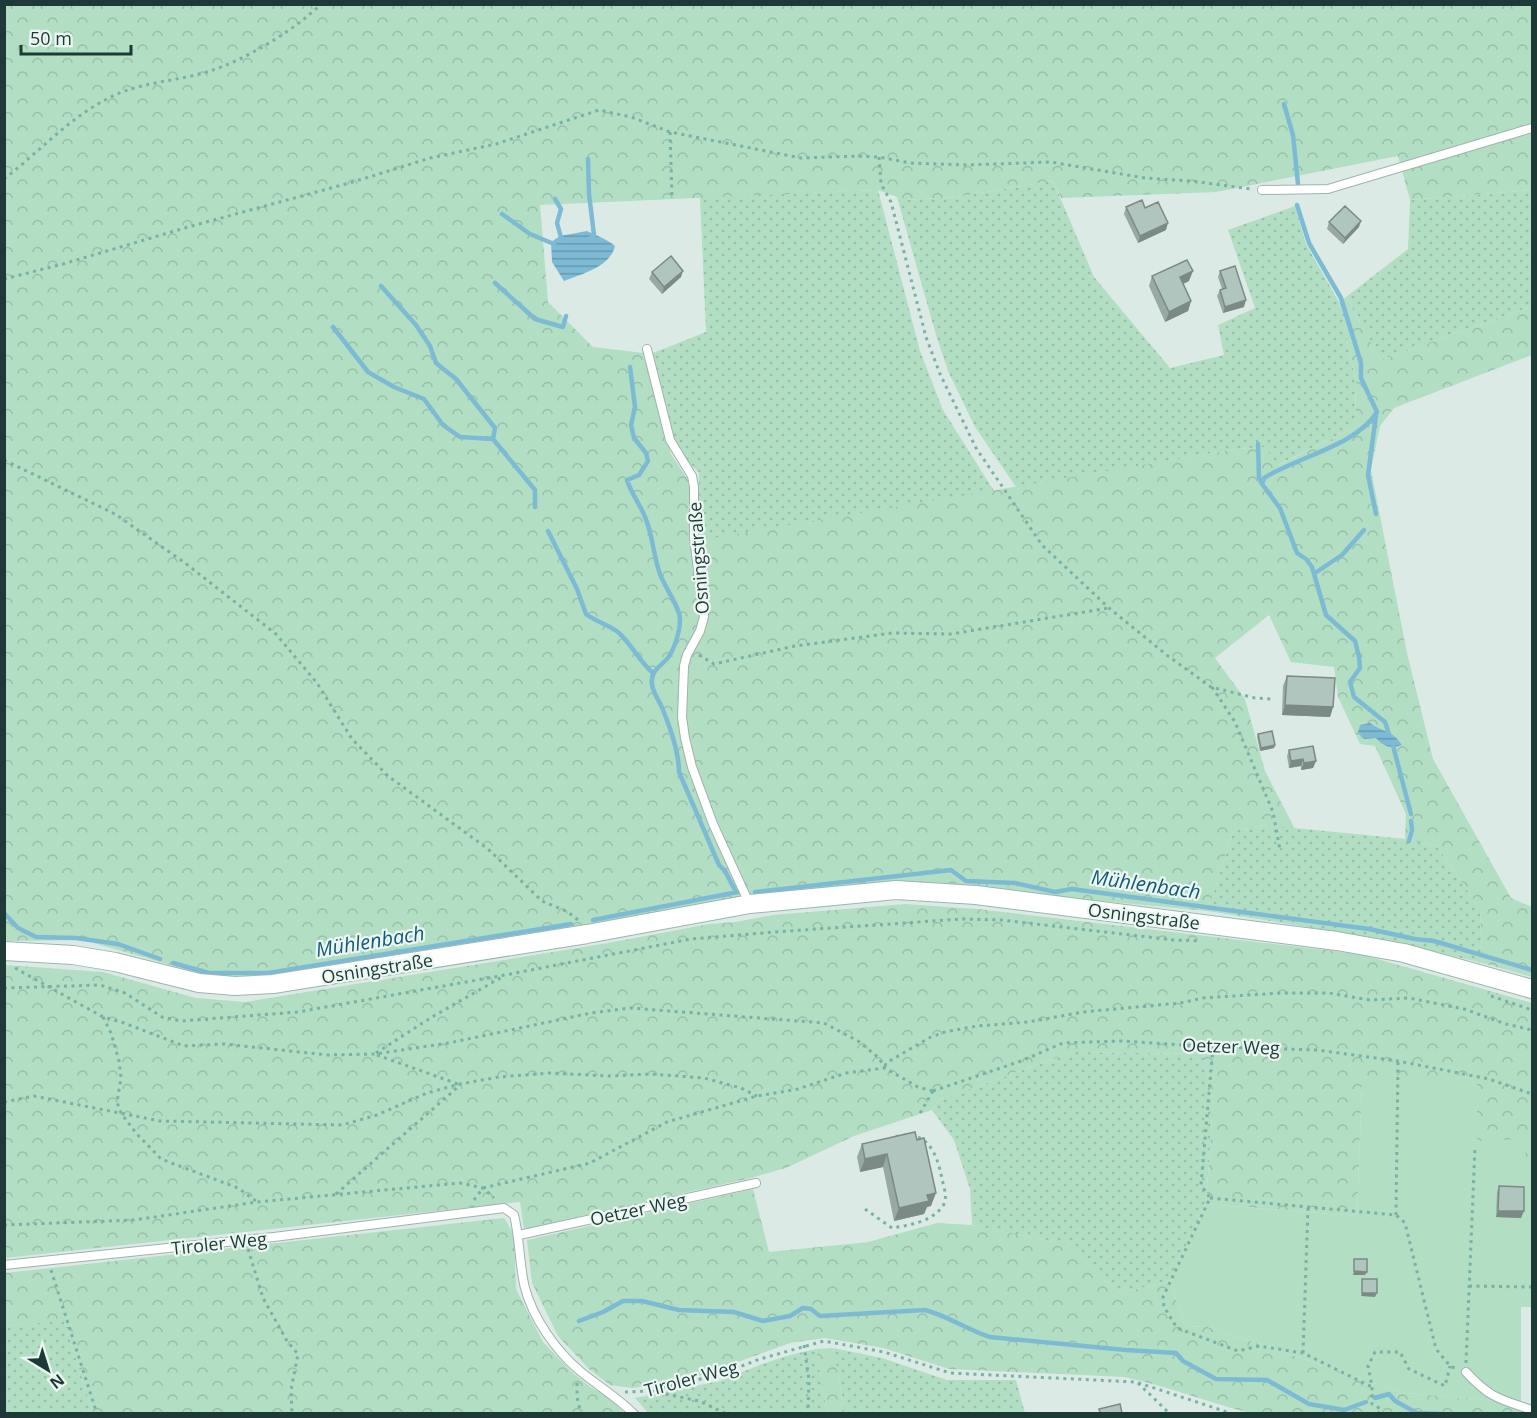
<svg xmlns="http://www.w3.org/2000/svg" width="1537" height="1418" font-family="'Open Sans',sans-serif">
<style>
.grass{fill:url(#grass-dots)}
.forest{fill:url(#forest-crowns)}
.garden{fill:#b2dec4}
.water{fill:url(#water-rules)}
.lines{fill:none;stroke-linecap:round;stroke-linejoin:round}
.stream{stroke:#7dbbd5;stroke-width:4.5}
.service-casing{stroke:#9fb2ae;stroke-width:10}
.secondary-casing{stroke:#9ab7b0;stroke-width:20}
.path{stroke:#79b1a7;stroke-width:3;stroke-dasharray:3 4.5;stroke-linecap:butt}
.service{stroke:#fff;stroke-width:8}
.secondary{stroke:#fff;stroke-width:18}
.wall{fill:#98a9a4}
.shaded-wall{fill:#7c8a86}
.building{fill:#b1c5bf;stroke:#7c8a86;stroke-width:1.5}
.labels{text-anchor:middle;dominant-baseline:central;stroke-width:4.5;stroke-linejoin:round;paint-order:stroke}
.street-label{font-size:18px;fill:#1d3a36;stroke:#ecf7f3}
.water-label{font-size:20px;font-style:italic;fill:#135a7a;stroke:#ecf7f3}
</style>
<defs>
<pattern id="grass-dots" width="8" height="8" patternUnits="userSpaceOnUse" patternTransform="scale(1.5)"><rect width="8" height="8" fill="#b2dec4"/><path d="M2 2h.1M6 6h.1" fill="none" stroke="#99bfa9" stroke-width="1.8" stroke-linecap="round"/></pattern>
<pattern id="forest-crowns" width="20" height="18" patternUnits="userSpaceOnUse" patternTransform="scale(1.5)"><rect width="20" height="18" fill="#b2dec4"/><path d="M2 6a3 3 0 1 1 6 0M12 15a3 3 0 1 1 6 0" fill="none" stroke="#99bfa9"/></pattern>
<pattern id="water-rules" width="6" height="5" patternUnits="userSpaceOnUse" patternTransform="scale(1.5)"><rect width="6" height="5" fill="#7dbbd5"/><path d="M0 2.5h6" fill="none" stroke="#6699ae"/></pattern>
</defs>
<rect width="100%" height="100%" fill="#dceae6"/>
<path class="grass" d="M1053 181 1094 277 1170 368 1224 355 1218 325 1255 308 1228 230 1295 206 1306 244 1339 302 1356 383 1355 427 1278 465 1264 447 1237 449 1016 487 975 427 948 371 936 335 897 197 906 200 956 197Z
M878 190 920 351 943 410 994 491 697 542 699 473 679 452 673 440 653 353 706 332 700 197Z
M1532 190V306L1381 360 1346 297 1408 249 1410 200Z
M1264 825 1405 839 1437 846 1480 909 1482 963 1387 940 1208 911 1233 831Z
M1073 1052 1203 1054 1213 1103 1206 1204 1170 1281 1121 1293 1067 1245 972 1225 970 1189 954 1140 932 1110 939 1100Z
M64 1320 93 1413 5 1414V1326Z
M833 1348 882 1358 947 1380H1016L1025 1413H845Z
M816 1349 827 1413H648L635 1398 720 1381 762 1364 790 1355Z"/>
<path class="forest" d="M4 5H1532V190L1410 200 1398 156 1216 192 1061 198 1053 181 956 197 905 200 878 190 540 205 548 302 593 347 644 353 671 454 688 480 690 494 689 542 1237 449 1264 447 1279 465 1355 427 1356 383 1339 302 1346 297 1381 360 1532 306V355L1394 408 1380 426 1371 470 1407 653 1433 759 1511 898 1532 907V977L1482 963 1480 909 1437 846 1405 839 1406 814 1375 746 1360 744 1338 697 1334 667 1291 662 1269 615 1215 658 1245 699 1265 771 1295 829 1264 825 1233 831 1208 911 895 882 715 902 585 925 264 975 209 976 83 940 5 941Z
M905 904 977 909 1360 954 1532 1003V1173L1525 1172 1477 1141 1362 1082 1357 1216 1206 1204 1213 1103 1203 1054 1073 1052 939 1100 932 1110 854 1136 786 1168 751 1178 524 1229 520 1202 5 1258V965L103 972 196 998 245 1002 608 943 709 924 735 922 773 915Z
M753 1189 769 1252 868 1242 937 1223 972 1225 1068 1245 1121 1293 1170 1281 1185 1326 1208 1327 1406 1393 1521 1403V1413H1250C1207 1402 1167 1386 1124 1377L949 1369 883 1348 825 1338 790 1343 688 1380 632 1388 610 1385 589 1369 558 1336 532 1283 527 1240Z
M504 1218 514 1234 516 1289 543 1342 574 1374 592 1388 609 1397 624 1413H93L64 1321 5 1326V1273Z
M833 1348 845 1413H827L816 1349Z"/>
<path class="garden" d="M1362 1082 1477 1083V1141L1526 1139 1525 1172 1532 1173V1307H1521V1403L1406 1393 1208 1327 1185 1326 1170 1281 1206 1204 1357 1216Z"/>
<path class="water" d="M587 231C597 236 607 239 615 246 610 267 582 274 564 281L552 262 551 242 560 236Z
M1370 723C1384 733 1391 729 1402 745 1391 749 1384 747 1376 738L1364 739 1358 732 1360 725Z"/>
<g class="lines">
<path class="stream" d="M1284 104 1293 135 1298 184
M588 159 589 194 594 235 590 238
M555 199 561 209 557 223 562 241
M1297 205 1309 243 1341 298 1361 363V378L1377 412C1356 446 1297 457 1264 478L1262 484 1280 508 1297 553 1306 559 1312 567 1326 615 1355 641 1359 657 1360 668 1350 682 1354 697 1385 722 1389 734
M502 214 530 234 554 244
M495 283 535 319 563 327 566 316
M381 286 416 325 430 346 436 363 456 379 495 428 493 439 535 490V507
M333 327 368 372 394 387 424 399 443 425 460 437 493 439
M630 367 635 407 631 425 634 438 646 453 648 461 639 475 627 480C631 493 640 504 645 517 653 535 653 555 660 574 664 586 681 609 680 620 680 631 674 651 667 659 659 667 650 672 652 685 654 695 660 702 663 710 671 730 679 752 679 772L719 865 725 871 736 892
M1258 444 1259 478 1262 484
M1376 514 1368 475 1376 415
M548 531 577 589 586 614C596 622 610 625 619 633 632 645 639 661 653 673
M1315 573 1342 555 1364 530
M1392 742 1411 814
M1409 841 1412 830 1411 821
M755 892 951 870 966 881 1015 883 1055 892 1072 889 1369 929 1415 939 1434 941 1532 970
M4 913 18 928 36 937 76 938 118 944 160 959
M593 920 738 892
M173 963 209 973H268L571 924
M579 1321 603 1312 623 1301H642L679 1310 734 1312 763 1321 790 1316 803 1308 811 1309 820 1316 925 1310C948 1316 968 1330 990 1337L1126 1350 1176 1353 1183 1361 1216 1379 1267 1380 1309 1404 1344 1410 1366 1402
M1375 1398 1389 1394 1395 1401 1417 1413 1440 1414"/>
<g class="service-casing">
<path id="service" d="M1262 190 1328 189 1532 128
M647 349 670 440 692 476 694 487V538L704 617 700 631 687 655 684 666 682 717 685 738 692 767 713 824 749 903
M519 1235 756 1183
M4 1265 274 1237 504 1208 514 1215C520 1239 519 1264 525 1288 533 1318 556 1351 580 1371 598 1386 617 1397 634 1414
M1466 1372C1490 1398 1499 1399 1532 1410"/>
</g>
<g class="secondary-casing">
<path id="secondary" d="M4 951 73 955 115 962 199 983 235 986 273 984 587 934 750 904 896 890 976 895 1337 941 1404 953 1532 989"/>
</g>
<path class="path" d="M670 132 672 199
M879 157 881 184 891 202 926 337 940 374 976 448 1042 545 1109 608 1168 656 1211 687 1255 698 1272 699
M4 179C38 153 67 120 105 100 137 82 173 82 207 72 243 61 294 31 321 4
M4 279 63 264 188 227 353 182 430 158 496 144 599 110 631 117 670 132 801 158 859 156 879 157 910 163 968 165 1051 162 1145 178 1191 181 1251 189
M4 460 115 514 185 563 276 634 317 683 352 739 388 776 488 849 542 901 568 912 578 920
M699 655 714 664 795 646 892 633 951 634 1109 608
M1212 687 1235 722 1273 812 1280 850
M15 968 103 1017 124 1023 184 1046 224 1044 328 1055 375 1054 449 1043 591 1013 630 1008 824 1023 858 1041 879 1058 885 1068
M4 988 100 985 125 993 162 1017 181 1021 298 1012 505 975 691 939 774 932 962 919 1001 920 1174 940 1200 941
M1491 996 1532 1010
M103 1017 111 1033 119 1061 121 1078 117 1102 121 1113 136 1133 161 1159 238 1188 256 1201
M1213 1047 1201 1185 1210 1198 1163 1297 1164 1307 1177 1328 1238 1351 1259 1346 1303 1353 1372 1387
M376 1053 432 1017 502 977
M377 1055 458 1084
M885 1066 886 1063 931 1037 945 1032 977 1026 1028 1022 1083 1012 1180 1003 1203 998 1280 993H1329L1370 1000 1409 998 1464 1009 1506 1024 1532 1030
M933 1091 1021 1061 1063 1043 1122 1041 1213 1047 1317 1050 1398 1061 1489 1079 1532 1094
M4 1102 34 1096 160 1121 342 1125 377 1115 427 1093 460 1084 499 1077 549 1073 608 1076 651 1074 704 1078 741 1088 757 1096
M920 1113 933 1091
M336 1194 459 1086
M1210 1198 1396 1215 1405 1223 1436 1349 1450 1366 1457 1369
M474 1200 483 1188 590 1163 667 1122 757 1096 798 1089 846 1073 885 1068 918 1087 933 1091
M865 1209 892 1228C910 1225 931 1222 943 1206 948 1198 944 1188 942 1179 937 1152 926 1128 895 1137
M1396 1215 1398 1061
M4 1225 134 1220 257 1202 460 1183 483 1188 494 1198
M248 1249 263 1298 287 1341 298 1354 291 1390 292 1414
M51 1270 97 1414
M1469 1286 1532 1287
M804 1345 809 1380 808 1414
M1303 1353 1308 1208
M1466 1363 1475 1147
M577 1383V1397L581 1414
M1138 1383 1170 1414
M651 1391 699 1401 727 1414
M625 1392 649 1391 718 1375 760 1359 824 1341 884 1352 950 1373 1136 1382 1233 1414
M1378 1414 1381 1409 1372 1404V1387L1368 1366 1375 1352H1400L1409 1369 1445 1386 1450 1366"/>
<use href="#service" class="service"/>
<use href="#secondary" class="secondary"/>
</g>
<path class="wall" d="M1126 207 1145 208 1166 230 1138 243 1124 214Z
M1329 222 1359 227 1343 244 1327 229Z
M1220 271 1244 307 1223 313 1217 296 1220 290 1222 289 1218 277Z
M652 272 681 277 662 294 649 279Z
M1152 276 1189 281 1183 284 1191 301 1188 311 1165 322 1149 286Z
M1287 676 1333 707 1330 717 1282 715 1283 686Z
M1258 734 1275 745 1274 748 1260 751 1257 737Z
M1289 750 1316 761 1313 768 1301 770V766L1289 768 1287 756Z
M915 1132 931 1206 927 1207 924 1214 894 1221 883 1167 860 1172 857 1157 862 1144Z
M1499 1186 1521 1218 1496 1217 1497 1192Z"/>
<path class="shaded-wall" d="M1361 221 1359 227 1343 244 1345 238Z
M1168 223 1166 230 1138 243 1140 236Z
M683 271 681 277 662 294 664 287Z
M1193 271 1189 281 1177 287 1180 277Z
M1246 300 1244 307 1223 313 1225 307Z
M1191 301 1188 311 1165 322 1169 312Z
M1285 705 1333 707 1330 717 1282 715Z
M1275 745 1274 748 1260 751 1261 748Z
M1303 759 1301 766 1289 768 1291 761Z
M1316 761 1313 768 1301 770 1304 763Z
M887 1154 883 1167 860 1172 865 1159Z
M936 1193 931 1206 927 1207 924 1214 894 1221 899 1208 927 1195Z
M1498 1211H1524L1521 1218 1496 1217Z
M1354 1271 1367 1272 1365 1275H1353Z
M1362 1293H1377L1375 1297 1361 1296Z"/>
<path class="building" d="M1142 200 1145 208 1158 202 1168 223 1140 236 1126 207Z
M1345 206 1361 221 1345 238 1329 222Z
M671 256 683 271 664 287 652 272Z
M1187 260 1193 271 1180 277 1191 301 1169 312 1152 276Z
M1235 266 1246 300 1225 307 1220 290 1226 288 1220 271Z
M1287 676 1335 678 1333 707 1285 705Z
M1272 731 1275 745 1261 748 1258 734Z
M1313 746 1316 761 1304 763 1303 759 1291 761 1289 750Z
M915 1132 917 1140 924 1138 936 1193 927 1195 929 1201 899 1208 887 1154 865 1159 862 1144Z
M1499 1186 1524 1187V1211H1498Z
M1354 1259H1367V1272L1354 1271Z
M1362 1279H1377V1293H1362Z
M1120 1404 1122 1413H1100L1099 1409Z"/>
<g class="labels">
<g class="street-label">
<text transform="translate(698 558) rotate(-94)">Osningstraße</text>
<text transform="translate(1144 916) rotate(7)">Osningstraße</text>
<text transform="translate(377 968) rotate(-9)">Osningstraße</text>
<text transform="translate(1231 1046) rotate(2)">Oetzer Weg</text>
<text transform="translate(638 1209) rotate(-12)">Oetzer Weg</text>
<text transform="translate(219 1243) rotate(-6)">Tiroler Weg</text>
<text transform="translate(691 1378) rotate(-15)">Tiroler Weg</text>
</g>
<g class="water-label">
<text transform="translate(1146 884) rotate(8)">Mühlenbach</text>
<text transform="translate(370 941) rotate(-9)">Mühlenbach</text>
</g>
</g>
<rect width="1537" height="1418" fill="none" stroke="#1d3a36" stroke-width="12"/>
<g transform="translate(48 1370) rotate(142)" stroke="#ecf7f3" stroke-width="4.5" paint-order="stroke">
<path d="M0-4.5L10 22L0 15L-10 22Z" fill="#1d3a36"/>
<text y="-9" font-size="16" font-weight="bold" text-anchor="middle" fill="#1d3a36">N</text>
</g>
<path d="M21 45v9h110v-9" fill="none" stroke="#1d3a36" stroke-width="3"/>
<text x="30" y="45" font-size="18" fill="#1d3a36" stroke="#ecf7f3" stroke-width="4.5" paint-order="stroke">50 m</text>
</svg>
